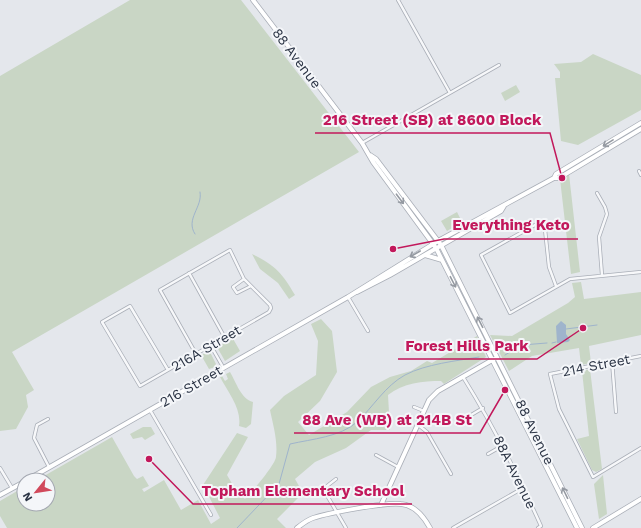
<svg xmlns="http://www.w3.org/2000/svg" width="641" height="528" font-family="'Work Sans',sans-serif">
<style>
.green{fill:#c9d6c5}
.water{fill:#9fb4cc}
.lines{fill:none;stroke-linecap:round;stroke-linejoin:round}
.stream{stroke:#9fb4cc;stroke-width:1}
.street-casing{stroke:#a9aeb7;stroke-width:4}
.secondary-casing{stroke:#a9aeb7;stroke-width:5.5}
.street{stroke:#f7f8fa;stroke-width:2.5}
.secondary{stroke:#fff;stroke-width:4}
.oneway{stroke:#959aa2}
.labels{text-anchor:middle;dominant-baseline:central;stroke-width:4;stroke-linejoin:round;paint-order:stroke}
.street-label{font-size:14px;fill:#2b3445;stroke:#f4f6f9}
.leader{fill:none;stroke:#c2185b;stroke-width:1.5}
.callout-dot{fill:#c2185b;stroke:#f4f6f9;stroke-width:1.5}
.callout-label{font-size:15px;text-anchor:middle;font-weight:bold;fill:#c2185b;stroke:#f4f6f9;stroke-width:4;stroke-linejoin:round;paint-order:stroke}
</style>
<rect width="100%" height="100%" fill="#e4e7ec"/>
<path class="green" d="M130 0H241L359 152 12 352 34 390 26 395 28 407 16 429 0 431V76Z
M593 54 641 75V110L578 145 561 141 555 78H560V72L554 64 581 62Z
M516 85 520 92 505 101 501 93Z
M569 174 580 272 571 274 560 179Z
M457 212 462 222 447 231 441 221Z
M252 254C276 266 282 273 295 295L289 299 278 283 260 269Z
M581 282 584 299 641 292V335L589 346 591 363 581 365 579 348 532 356 509 371 490 335 512 336 568 303 575 297 572 283Z
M321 319 332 331 337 372 320 401 298 422 309 435 347 412 371 387 390 377 411 371 427 361 432 363 477 336 486 357 444 384 441 381C423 381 403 383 388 395L390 430H371L346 448 315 462 295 479 303 493 277 519 286 528H7L0 516V501L24 487V504H48V480H37L112 437 134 476 137 479 143 476 149 486 142 489 144 492 164 480 181 510 198 500 211 524 220 518 203 485 237 433 248 437 227 475 237 492 245 499C252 492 275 465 276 457 278 441 273 425 270 410L284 396 316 375 318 341 311 324Z
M232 337 240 351 225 361 217 347Z
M207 352H210L216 364 215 367 209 369 201 355Z
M590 369 602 469 596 472 592 470 577 439 589 436 582 371Z
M230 372C236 382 241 399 253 402L251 424 246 428 239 426C242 409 228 392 220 377L222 376 225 381 228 379 226 374Z
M143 427H151L155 434 145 440 142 437 133 439 130 434Z
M603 475 607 514 599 519 594 484Z"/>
<path class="water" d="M561 321 566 325V334L570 340 568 342 557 343 556 326Z"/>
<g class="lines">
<path class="stream" d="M195 234C185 219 203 207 200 192
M566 329 597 325
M552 343 556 342
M505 355 522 345 547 343
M237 528 279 484 290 444C312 439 340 437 357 422 373 407 385 386 405 375 426 364 456 361 479 357"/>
<g class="street-casing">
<path id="street" d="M398 0 450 93
M362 143 499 65
M639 171 641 175
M597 193 605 207 607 214 599 237 602 275
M189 273 225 338
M244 279 233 287 237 293 251 286
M556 286 549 267 544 220 481 255 510 313 570 279 641 272
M348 297 368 331
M211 346 223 367
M641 356 550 374 559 409 593 477 641 448
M612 361 616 412
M168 370 130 306 102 322 140 386 269 312 271 308 270 305 244 279 230 250 160 290 196 354
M463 377C493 425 518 475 541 526L538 528
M414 407 424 411
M150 410 211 515
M466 418 483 408
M48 419 37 425 34 438 49 467
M417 424 427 432 451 474
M488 454 502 446
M376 455 398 467
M0 468 12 488
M336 479 327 486 325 492 346 528
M453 528 523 488"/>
</g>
<g class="secondary-casing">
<path id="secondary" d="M253 0 362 143 373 162 436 248 577 528
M370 155 376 159 441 245 582 528
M554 178H559L641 129
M425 255 442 260
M357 292 390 275 501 211 504 206
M27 480 348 297 438 241 554 178 556 174 641 123
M0 495 24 482
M381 505 429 400 438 391 494 359
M297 528C302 524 307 520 313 518 329 513 385 502 401 504 414 505 424 517 430 528
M593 528 641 499"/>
</g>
<use href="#street" class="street"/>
<use href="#secondary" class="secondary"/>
</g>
<defs><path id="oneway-shaft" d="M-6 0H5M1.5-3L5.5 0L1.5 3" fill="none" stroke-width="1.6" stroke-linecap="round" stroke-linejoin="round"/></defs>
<g class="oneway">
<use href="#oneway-shaft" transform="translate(608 143) rotate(148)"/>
<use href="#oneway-shaft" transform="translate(400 199) rotate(53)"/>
<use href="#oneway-shaft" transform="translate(415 254) rotate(150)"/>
<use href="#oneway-shaft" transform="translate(453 282) rotate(63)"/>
<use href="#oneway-shaft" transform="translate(480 322) rotate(-117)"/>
<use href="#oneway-shaft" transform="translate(565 493) rotate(-116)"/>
</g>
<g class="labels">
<g class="street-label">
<text transform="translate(297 58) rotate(53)">88 Avenue</text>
<text transform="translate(206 348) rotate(-30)">216A Street</text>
<text transform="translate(596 365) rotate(-11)">214 Street</text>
<text transform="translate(191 386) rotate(-30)">216 Street</text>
<text transform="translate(535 432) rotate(64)">88 Avenue</text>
<text transform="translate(515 472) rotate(64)">88A Avenue</text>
</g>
</g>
<path class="leader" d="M562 178L550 133H315M393 249L444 239H578M583 328L537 359H398M505 390L480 433H294M149 459L193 504H412"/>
<g class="callout-dot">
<circle cx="562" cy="178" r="4"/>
<circle cx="393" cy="249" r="4"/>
<circle cx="583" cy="328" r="4"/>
<circle cx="505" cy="390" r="4"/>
<circle cx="149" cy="459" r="4"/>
</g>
<g class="callout-label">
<text x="432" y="125">216 Street (SB) at 8600 Block</text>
<text x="511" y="230">Everything Keto</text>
<text x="467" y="351">Forest Hills Park</text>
<text x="387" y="425">88 Ave (WB) at 214B St</text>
<text x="303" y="496">Topham Elementary School</text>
</g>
<g transform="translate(36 492) rotate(240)"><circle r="19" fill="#f4f6f9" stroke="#a4a8b1"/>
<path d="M0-3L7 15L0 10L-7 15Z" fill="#d1495b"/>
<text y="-6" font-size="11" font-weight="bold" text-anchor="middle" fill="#2b3445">N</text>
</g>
</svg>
